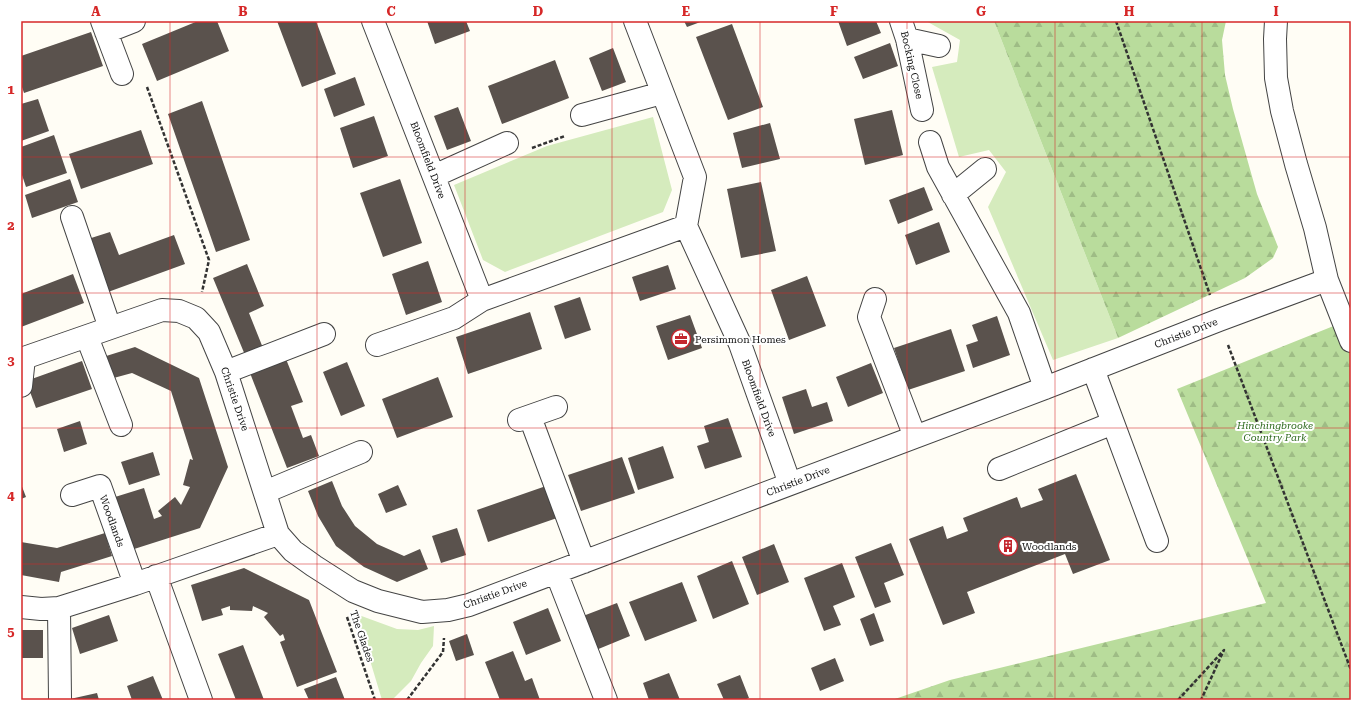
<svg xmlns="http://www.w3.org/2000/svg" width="1372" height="721" font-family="'Roboto Serif',serif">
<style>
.grass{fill:#d5ebbd}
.forest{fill:url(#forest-firs)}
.building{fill:#5a524d}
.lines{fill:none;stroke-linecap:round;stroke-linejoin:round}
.minor-casing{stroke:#444;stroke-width:24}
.path{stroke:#333;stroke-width:2.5;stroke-dasharray:4 2;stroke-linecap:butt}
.minor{stroke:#fff;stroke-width:22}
.grid{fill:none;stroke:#d62828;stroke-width:1;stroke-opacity:0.55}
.labels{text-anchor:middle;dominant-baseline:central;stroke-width:4;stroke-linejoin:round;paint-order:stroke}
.street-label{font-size:10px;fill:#111;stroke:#fff}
.poi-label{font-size:10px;fill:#111;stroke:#fff;text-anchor:start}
.park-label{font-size:10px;font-style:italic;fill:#2f6b1f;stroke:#fff}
.neatline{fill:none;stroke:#d62828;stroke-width:1.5}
.grid-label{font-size:13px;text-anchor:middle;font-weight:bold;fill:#d62828}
</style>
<defs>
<pattern id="forest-firs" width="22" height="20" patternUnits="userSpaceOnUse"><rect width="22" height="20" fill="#b9dc9c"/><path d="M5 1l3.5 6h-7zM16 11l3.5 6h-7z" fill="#9ebc85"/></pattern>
</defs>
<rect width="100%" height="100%" fill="#fffdf5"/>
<path class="grass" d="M926 21H994L1118 338 1053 360 988 207 1006 172 989 150 959 157 932 67 957 62 960 40Z
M653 117 672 190 663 212 505 272 483 260 454 185 547 146Z
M356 614 397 629 418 630 434 626 433 646 421 663 411 681 392 700H382Z"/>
<path class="forest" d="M994 21H1226L1222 40 1225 75 1233 109 1257 194 1278 247 1273 258 1245 278 1118 338Z
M1351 319V700H892L950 680 1266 603 1177 389Z"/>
<path class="building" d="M198 21H217L229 51 157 81 142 44Z
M277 21H316L336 74 302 87Z
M427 21H466L470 31 435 44Z
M684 21H703L687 27Z
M838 21H876L881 33 847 46Z
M732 24 763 107 728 120 696 37Z
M91 32 103 66 24 93 21 84V56Z
M890 43 898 66 863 79 854 57Z
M613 48 626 82 602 91 589 58Z
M555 60 569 98 502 124 488 86Z
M355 77 365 105 334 117 324 89Z
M38 99 49 131 21 141V104Z
M202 101 250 240 216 252 168 114Z
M458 107 471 141 447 150 434 116Z
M892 110 903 155 865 165 854 119Z
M374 116 388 156 353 168 340 128Z
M770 123 780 159 742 168 733 133Z
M141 130 153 164 81 189 69 154Z
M54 135 67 173 26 187 21 172V147Z
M70 179 78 202 32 218 25 195Z
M400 179 422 243 383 257 360 193Z
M761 182 776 251 741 258 727 189Z
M924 187 933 210 898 224 889 200Z
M939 222 950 252 916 265 905 235Z
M110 232 119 255 174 235 185 264 108 292 88 239Z
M428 261 442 302 406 315 392 274Z
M247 264 264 306 249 313 263 348 245 355 213 278Z
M668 265 676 289 640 301 632 277Z
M73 274 84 303 21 327V294Z
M807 276 826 326 789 340 771 290Z
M580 297 591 330 565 339 554 306Z
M530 312 542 349 468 374 456 337Z
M690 315 702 348 668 360 656 326Z
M997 316 1010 355 973 368 966 345 978 341 972 325Z
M951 329 965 371 908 390 894 348Z
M135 347 199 378 228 467 200 528 131 550 115 497 144 488 154 519 162 516 158 511 175 497 181 505 190 487 183 485 190 459 193 460 171 391 132 373 110 379 103 357Z
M286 359 303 402 291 406 303 438 311 435 319 456 287 468 250 373Z
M82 361 92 389 36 408 26 381Z
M347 362 365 406 341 416 323 372Z
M871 363 883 393 848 407 836 377Z
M438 377 453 417 397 438 382 399Z
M806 389 812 407 827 402 833 421 794 434 782 397Z
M728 418 742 457 705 469 697 446 709 442 704 426Z
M80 421 87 444 64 452 57 429Z
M663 446 674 478 638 490 628 458Z
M153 452 160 475 129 485 121 462Z
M622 457 635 493 581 511 568 475Z
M1076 474 1110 560 1073 574 1065 554 967 592 975 613 943 625 909 539 943 526 947 539 968 531 963 518 1017 497 1021 508 1043 500 1038 489Z
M332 481 342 506 355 526 377 544 404 556 420 549 428 569 397 582 364 567 336 546 318 516 308 491Z
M21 484 26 497 21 499Z
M398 485 407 505 386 513 378 494Z
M546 486 557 518 488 542 477 510Z
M457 528 466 555 441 563 432 536Z
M105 533 112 556 61 572 59 582 21 575V542L57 548Z
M891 543 904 575 884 583 891 602 875 608 855 557Z
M774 544 789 582 757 595 742 557Z
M732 561 749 604 713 619 697 576Z
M842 563 855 597 833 606 841 625 824 631 804 578Z
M244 568 309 600 337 672 297 687 280 642 285 640 283 634 280 636 264 617 268 613 253 606 252 611 230 610V606L221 609 223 615 202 621 191 585Z
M682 582 697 621 645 641 629 602Z
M617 603 630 636 596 650 583 616Z
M548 608 561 641 526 655 513 622Z
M874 613 884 641 870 646 860 619Z
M109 615 118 641 80 654 72 628Z
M21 630H43V658H21Z
M467 634 474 655 456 661 449 641Z
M243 645 264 700H236L218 654Z
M513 651 525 681 532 678 540 700H500L485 662Z
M835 658 844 681 820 691 811 668Z
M669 673 680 700H649L643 683Z
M740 675 749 698 744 700H724L717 684Z
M153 676 163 700H132L127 686Z
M336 677 345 700H309L304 689Z
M97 693 99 700H70V699Z"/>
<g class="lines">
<g class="minor-casing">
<path id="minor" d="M102 21 122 74
M373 21 482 300 686 226
M635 21 695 177 686 226 740 344 790 484
M901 21 907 39 922 110
M1276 21 1275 39 1276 78 1282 111 1296 164 1315 228 1327 280 1351 341
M106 32 134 21
M907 39 939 46
M582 115 662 93
M930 142 938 167 1019 313 1045 388
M434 176 507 143
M953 195 985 169
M72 217 110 328
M875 299 869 317 915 437
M87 337 121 425
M377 345 454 318 482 300
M21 358H24L162 310 179 311 196 318 209 332 226 372 278 534 293 551 314 566 353 591 378 601 422 612 448 610 469 605 1045 388 1219 320 1327 280
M1093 369 1157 541
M226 372 324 334
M21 386 24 358
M530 417 584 562
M519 420 556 407
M999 469 1113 423
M265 492 361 452
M72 495 100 486 135 584
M556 572 606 700
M156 576 201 700
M21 607 41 609 59 608 135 584 278 534
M59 608 60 700"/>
</g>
<path class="path" d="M1116 21 1210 295
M147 87 209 260 202 292
M532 148 565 136
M1228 345 1351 670
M347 617 375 700
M407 700 443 652 444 638
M1178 700 1224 650 1201 700"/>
<use href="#minor" class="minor"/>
</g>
<path class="grid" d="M170 21V700M317 21V700M465 21V700M612 21V700M760 21V700M907 21V700M1055 21V700M1202 21V700M21 157H1351M21 293H1351M21 428H1351M21 564H1351"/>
<defs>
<g id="office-ring" transform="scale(1)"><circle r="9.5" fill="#fff" stroke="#c4262e" stroke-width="1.5"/><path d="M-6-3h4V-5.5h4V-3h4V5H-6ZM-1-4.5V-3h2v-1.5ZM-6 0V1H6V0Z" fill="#c4262e"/></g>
<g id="building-ring" transform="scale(1)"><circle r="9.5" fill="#fff" stroke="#c4262e" stroke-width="1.5"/><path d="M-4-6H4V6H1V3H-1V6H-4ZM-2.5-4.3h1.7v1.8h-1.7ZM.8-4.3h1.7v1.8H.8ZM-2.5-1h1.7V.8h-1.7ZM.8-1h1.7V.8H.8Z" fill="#c4262e"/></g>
</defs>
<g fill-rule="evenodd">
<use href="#office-ring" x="681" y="339"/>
<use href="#building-ring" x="1008" y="546"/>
</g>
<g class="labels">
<g class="street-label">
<text transform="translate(912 65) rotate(77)">Bocking Close</text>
<text transform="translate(428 160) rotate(69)">Bloomfield Drive</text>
<text transform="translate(1186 333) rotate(-21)">Christie Drive</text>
<text transform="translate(759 398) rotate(70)">Bloomfield Drive</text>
<text transform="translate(235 399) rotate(71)">Christie Drive</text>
<text transform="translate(798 481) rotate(-21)">Christie Drive</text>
<text transform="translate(112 521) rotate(70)">Woodlands</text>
<text transform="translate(495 594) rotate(-20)">Christie Drive</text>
<text transform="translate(362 636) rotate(71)">The Glades</text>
</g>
<g class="poi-label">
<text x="695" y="339">Persimmon Homes</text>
<text x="1022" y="546">Woodlands</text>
</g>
<g class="park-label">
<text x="1275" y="425">Hinchingbrooke<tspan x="1275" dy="12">Country Park</tspan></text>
</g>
</g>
<rect width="1372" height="721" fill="none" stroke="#ffffff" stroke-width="44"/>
<rect x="22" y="22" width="1328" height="677" class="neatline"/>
<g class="grid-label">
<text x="96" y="16">A</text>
<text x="243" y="16">B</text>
<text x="391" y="16">C</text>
<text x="538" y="16">D</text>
<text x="686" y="16">E</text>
<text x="834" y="16">F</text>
<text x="981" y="16">G</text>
<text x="1129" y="16">H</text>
<text x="1276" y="16">I</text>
<text x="11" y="94">1</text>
<text x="11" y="230">2</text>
<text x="11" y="365">3</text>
<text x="11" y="500">4</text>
<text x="11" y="636">5</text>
</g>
</svg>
